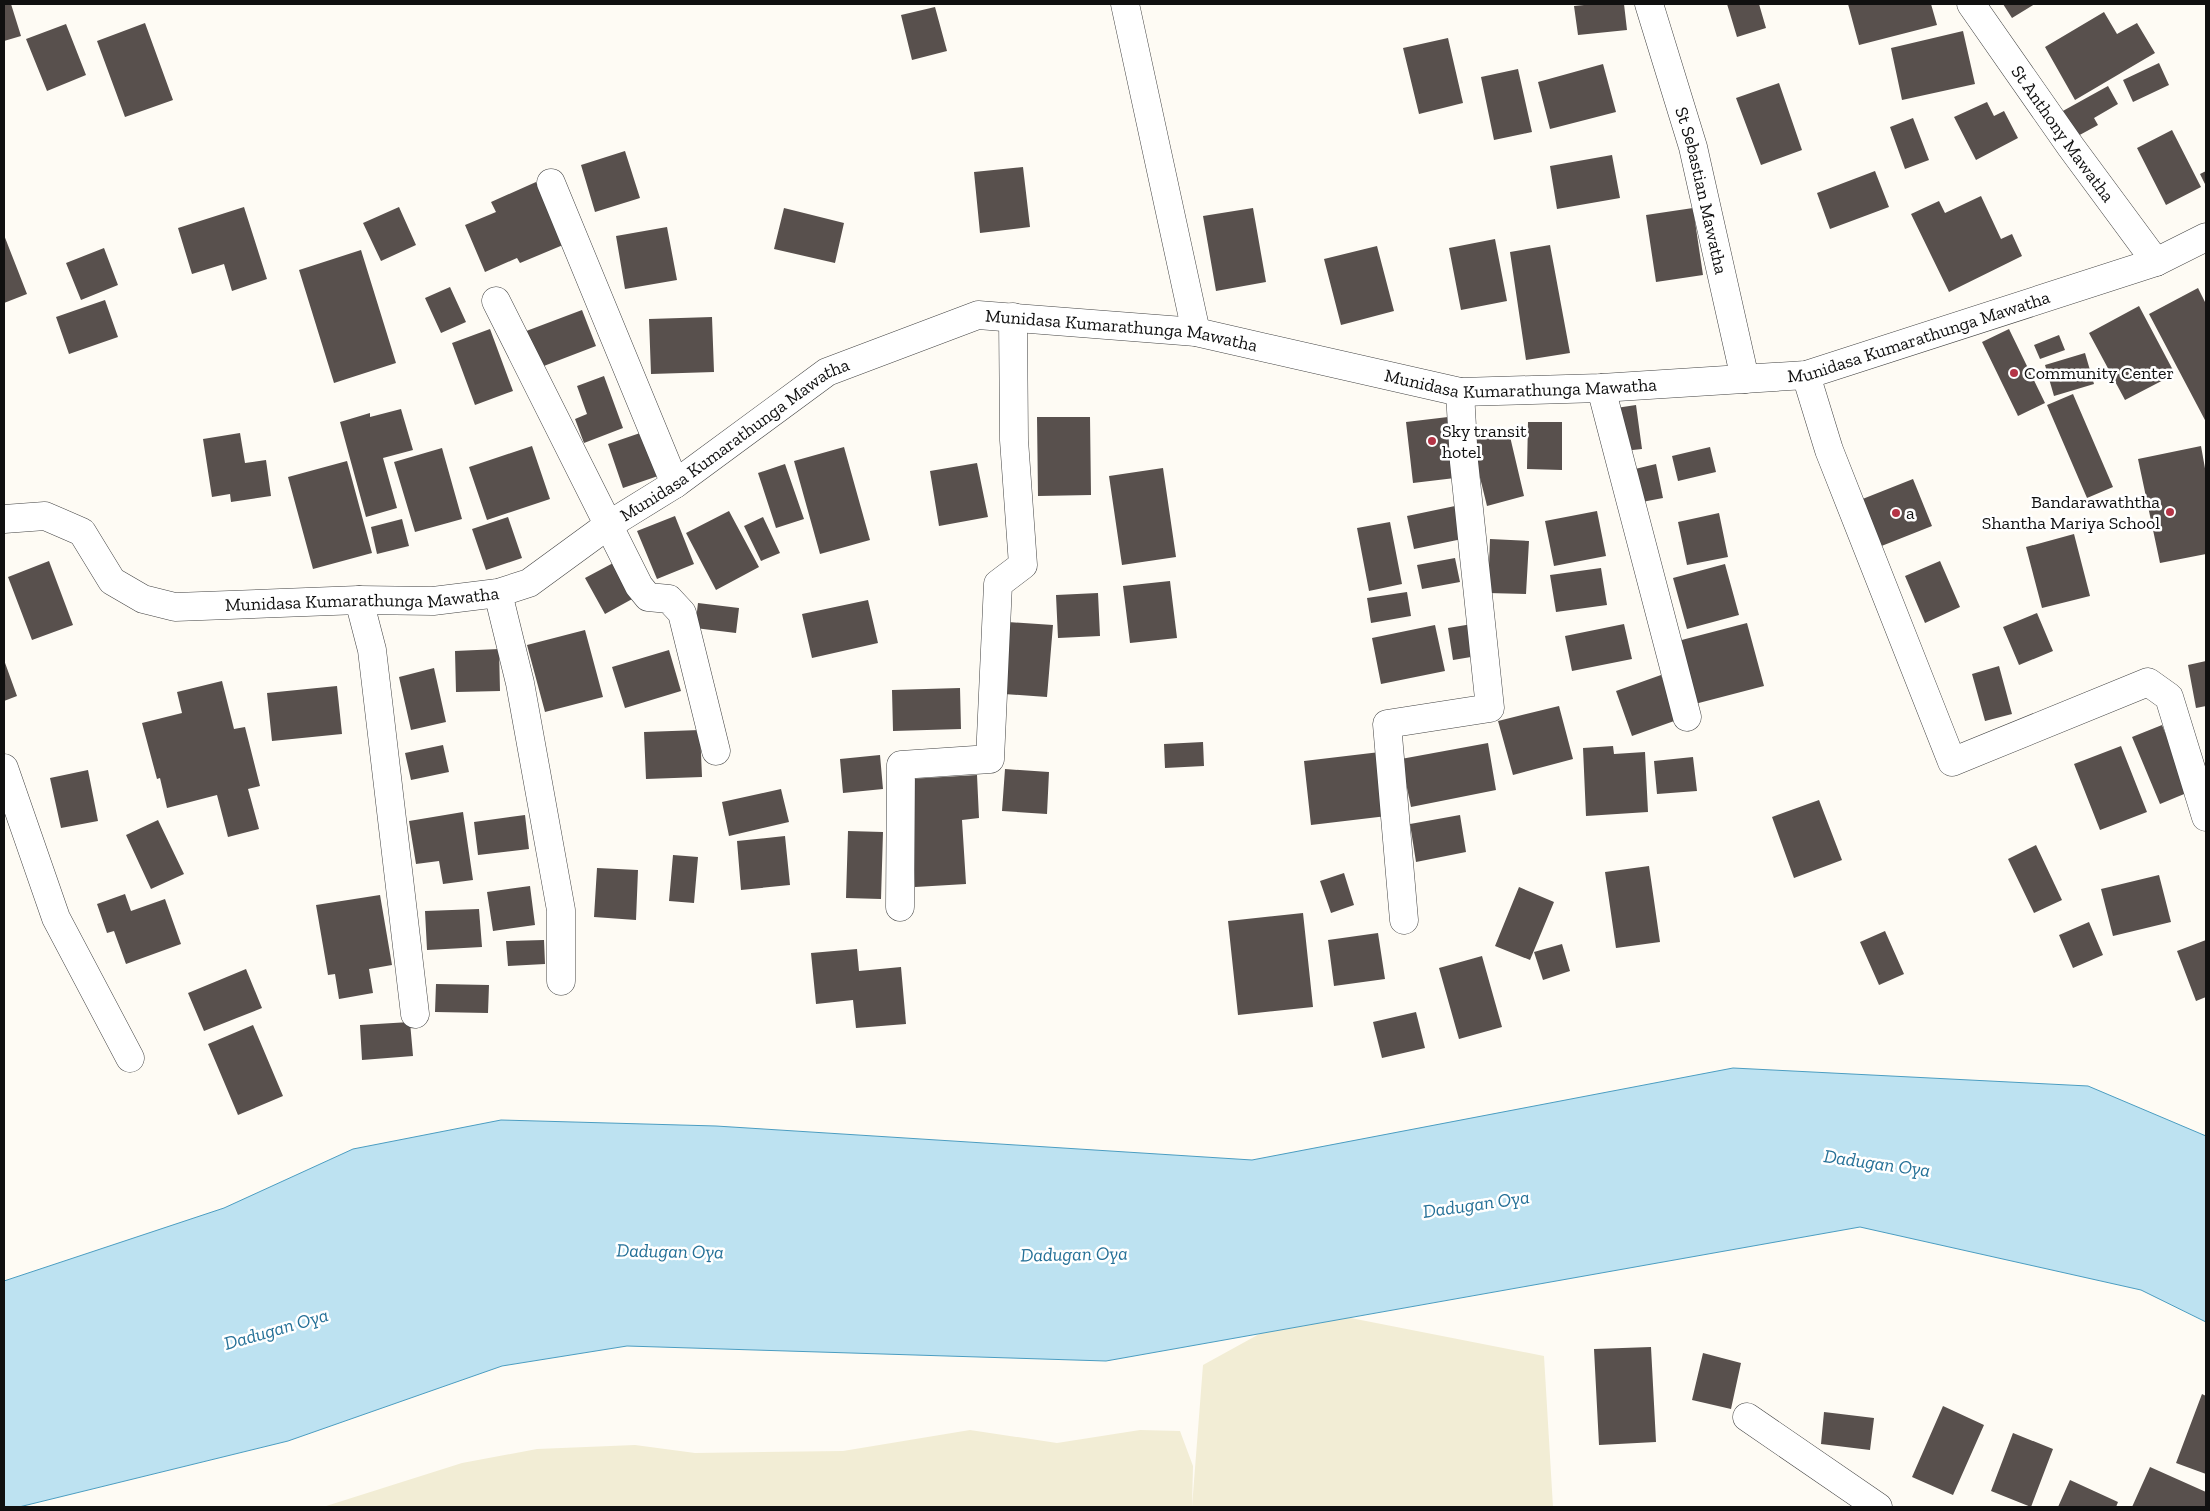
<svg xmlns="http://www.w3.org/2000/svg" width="2210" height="1511" font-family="'Zilla Slab',serif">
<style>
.farmland{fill:#f2edd5}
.water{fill:#bde2f1;stroke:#4b9dc1}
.building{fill:#58504d}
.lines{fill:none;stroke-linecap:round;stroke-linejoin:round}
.minor-casing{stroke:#434343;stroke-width:29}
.minor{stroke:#fff;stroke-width:28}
.poi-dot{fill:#b43446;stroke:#fff;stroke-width:2}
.labels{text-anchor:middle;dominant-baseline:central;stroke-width:5;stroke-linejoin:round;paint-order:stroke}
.street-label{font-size:18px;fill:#101010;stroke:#fff}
.poi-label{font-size:18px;fill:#101010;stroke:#fff;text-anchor:start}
.water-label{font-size:19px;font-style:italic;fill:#247097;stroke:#fff}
</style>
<rect width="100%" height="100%" fill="#fefbf4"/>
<path class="farmland" d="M1305 1309 1544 1356 1553 1507H1192L1203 1365Z
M970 1430 1057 1443 1140 1430 1180 1431 1193 1466 1192 1507H323L462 1463 537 1449 635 1445 695 1453 843 1451Z"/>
<path class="water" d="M1733 1068 2088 1086 2206 1136V1322L2141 1290 1860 1227 1106 1361 627 1346 502 1366 288 1441 19 1507H4V1281L224 1208 353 1149 501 1120 716 1126 1252 1160Z"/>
<path class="building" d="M4 4H11L21 36 4 41Z
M1594 4H1624L1627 30 1578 35 1574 6Z
M1727 4H1759L1766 28 1737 37Z
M1848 4H1931L1937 25 1859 45Z
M2003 4H2035L2012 18Z
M935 7 947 51 912 60 901 15Z
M2104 12 2117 34 2137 23 2155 53 2075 100 2045 47Z
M145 23 173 100 125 117 97 41Z
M66 24 86 75 47 91 26 39Z
M1963 31 1975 84 1902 100 1891 48Z
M1448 38 1463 103 1419 114 1403 48Z
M2159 63 2169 85 2133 102 2123 80Z
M1603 64 1616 112 1550 129 1538 82Z
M1518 69 1532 132 1494 140 1481 77Z
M1779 83 1802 150 1761 165 1736 98Z
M2108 86 2118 104 2094 118 2098 125 2076 137 2061 112Z
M1987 102 1994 116 2004 111 2018 138 1976 160 1954 117Z
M1913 118 1929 160 1905 169 1890 127Z
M2172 130 2201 187 2166 205 2137 148Z
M625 151 640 198 595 212 581 165Z
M1612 155 1620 198 1557 209 1550 166Z
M1023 167 1030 227 980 233 974 172Z
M1875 171 1889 207 1830 229 1817 193Z
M2206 171V186L2200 174Z
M536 182 563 245 520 263 517 258 485 272 465 225 496 212 491 202Z
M1981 196 2001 239 2012 234 2022 256 1949 292 1911 214 1939 201 1945 213Z
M244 207 267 279 232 291 224 264 192 274 178 228Z
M399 207 416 245 381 261 363 223Z
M784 208 844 223 835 263 774 249Z
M1253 208 1266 282 1216 291 1203 216Z
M1693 208 1703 275 1656 282 1646 215Z
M667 227 677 280 625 289 616 236Z
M4 235 27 294 4 303Z
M1495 239 1507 301 1461 310 1449 248Z
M1550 245 1570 353 1526 360 1510 252Z
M1377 246 1394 311 1341 325 1324 259Z
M104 248 118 285 81 300 66 263Z
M361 250 396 363 334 383 299 270Z
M450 287 466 322 441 333 425 298Z
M2198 288 2206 304V422L2149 314Z
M105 300 118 337 69 354 56 317Z
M2139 306 2175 374 2125 400 2089 333Z
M582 310 596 346 536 369 521 333Z
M712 317 714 372 651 374 649 319Z
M490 329 513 391 475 405 452 343Z
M2009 329 2045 403 2018 416 1982 342Z
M2059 335 2065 350 2040 359 2034 345Z
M2085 353 2094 384 2054 396 2045 365Z
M604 376 623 428 584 443 575 419 587 414 577 386Z
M2073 394 2113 487 2087 498 2047 405Z
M1636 405 1642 449 1623 451 1616 408Z
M401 409 413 450 383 458 397 508 366 517 340 422 370 413V417Z
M1037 417H1090L1091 495 1038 496Z
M1448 417 1455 478 1413 483 1406 422Z
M1528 422H1562V470L1527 469Z
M1508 428 1524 496 1487 506 1470 437Z
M643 432 658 476 623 488 608 444Z
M240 433 245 463 266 460 271 496 231 502 230 494 212 497 203 439Z
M532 446 550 499 487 520 469 467Z
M2201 446 2206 474V554L2160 563 2138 459Z
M844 447 870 540 820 554 794 461Z
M1710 447 1716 472 1678 481 1672 456Z
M442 448 462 519 415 532 394 462Z
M347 461 372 553 313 569 288 477Z
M977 463 988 517 939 526 930 471Z
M785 464 804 519 776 528 758 473Z
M1656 464 1663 498 1642 502 1635 469Z
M1163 468 1176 557 1122 565 1109 476Z
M1913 479 1932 526 1879 547 1860 500Z
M1455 506 1462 539 1414 549 1407 516Z
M729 511 759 567 716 590 686 533Z
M1597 511 1606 556 1554 566 1545 521Z
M1719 513 1728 557 1687 565 1678 522Z
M675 516 694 564 657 579 637 531Z
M508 517 522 558 486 570 472 529Z
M763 517 780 553 761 561 744 526Z
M402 519 409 546 377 554 371 527Z
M1390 522 1402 584 1369 591 1357 528Z
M2074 534 2090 596 2042 608 2026 547Z
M1490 539 1529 541 1526 594 1488 593Z
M1455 558 1460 582 1422 589 1417 565Z
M49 561 73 625 32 640 8 577Z
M1940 561 1960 607 1925 623 1905 576Z
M615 562 634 598 605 614 585 578Z
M1725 564 1739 615 1687 629 1673 578Z
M1601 568 1607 605 1556 612 1550 575Z
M1170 581 1177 638 1130 643 1123 586Z
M1407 592 1411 616 1371 623 1367 598Z
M1098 593 1100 636 1058 638 1056 595Z
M868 600 878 643 812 658 802 614Z
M698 603 739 608 736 633 695 628Z
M2037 613 2053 651 2019 665 2003 627Z
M1008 622 1053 625 1047 697 1004 694Z
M1747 623 1764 686 1691 705 1674 642Z
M1472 624 1477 656 1453 660 1448 628Z
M1624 624 1632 659 1572 671 1565 636Z
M1435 625 1445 671 1381 684 1372 638Z
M585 630 603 697 545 712 527 645Z
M499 649 500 691 456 692 455 651Z
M669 650 681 691 625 708 612 667Z
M4 660 17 696 4 701Z
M2206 661V706L2196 708 2188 665Z
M1999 666 2012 714 1985 721 1972 674Z
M434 668 446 722 411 730 399 677Z
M1661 675 1677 720 1632 736 1616 691Z
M222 681 234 729 245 727 260 786 248 789 259 829 228 837 217 795 167 808 160 778 157 779 142 723 182 713 177 692Z
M337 686 342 734 272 741 267 693Z
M960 688 961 729 893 731 892 690Z
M1559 706 1573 759 1513 775 1498 721Z
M2162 725 2189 792 2160 804 2132 737Z
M700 730 702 777 646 779 644 732Z
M1203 742 1204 766 1165 768 1164 744Z
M1488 743 1496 790 1411 807 1401 759Z
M443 745 449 772 411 780 405 753Z
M1613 746 1614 754 1645 752 1648 812 1586 816 1583 748Z
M2121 746 2147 812 2100 830 2074 764Z
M1380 752 1387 816 1311 825 1304 761Z
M880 755 883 789 843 793 840 759Z
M1693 757 1697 791 1657 794 1654 761Z
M1005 769 1049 772 1047 814 1002 811Z
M88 770 98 821 61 828 50 778Z
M977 775 979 818 962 820 966 884 915 887 909 779Z
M781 789 789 822 729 836 722 802Z
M1819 800 1842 860 1794 878 1772 817Z
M463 812 473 880 443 884 439 861 416 864 409 821Z
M525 815 529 849 478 855 474 822Z
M1460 815 1466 852 1416 862 1410 824Z
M158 820 184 874 151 889 126 835Z
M848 831 883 832 881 899 846 898Z
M785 836 790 885 741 890 737 841Z
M2036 845 2062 900 2034 913 2008 859Z
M673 855 698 857 694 903 669 901Z
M1649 866 1660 942 1616 948 1605 872Z
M597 868 638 870 636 920 594 917Z
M1344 873 1354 905 1331 913 1320 881Z
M2159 875 2171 922 2113 936 2101 889Z
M530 886 535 925 493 931 487 892Z
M1519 887 1554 902 1530 960 1495 946Z
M125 894 131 911 165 899 181 944 126 964 114 931 107 933 97 904Z
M380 895 392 965 369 969 373 993 339 999 335 974 328 975 316 905Z
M479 909 482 947 427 950 425 911Z
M1303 913 1313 1007 1238 1015 1228 921Z
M2089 922 2103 955 2073 968 2059 935Z
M1885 931 1904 974 1879 985 1860 942Z
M1378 933 1385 979 1334 986 1328 940Z
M544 940 545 964 508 966 506 941Z
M2206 940V997L2196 1001 2177 951Z
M1562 944 1570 971 1543 980 1534 952Z
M857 949 859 971 901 967 906 1024 856 1028 853 1000 816 1004 811 953Z
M1482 956 1502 1027 1459 1039 1439 968Z
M246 969 262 1008 204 1031 188 993Z
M436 984 489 985 488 1013 435 1012Z
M1416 1012 1425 1048 1382 1058 1373 1022Z
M410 1022 413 1056 362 1060 360 1025Z
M253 1025 283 1096 238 1115 208 1044Z
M1651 1347 1656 1442 1599 1445 1594 1349Z
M1703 1353 1741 1363 1731 1409 1692 1400Z
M2202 1394 2206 1396V1474L2176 1463Z
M1943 1406 1984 1425 1953 1495 1912 1477Z
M1824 1412 1874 1418 1870 1450 1821 1444Z
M2013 1433 2053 1449 2031 1507 1991 1491Z
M2150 1467 2206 1492V1507H2132Z
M2070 1480 2118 1502 2116 1507H2058Z"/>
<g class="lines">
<g class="minor-casing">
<g id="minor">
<path d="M1125 4 1196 332"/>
<path id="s1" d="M1649 4 1693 147 1745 379"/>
<path id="s2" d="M1971 4 2071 147 2156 262"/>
<path d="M551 183 675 484"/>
<path d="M496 301 639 586 648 597 669 599 682 613 716 751"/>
<path d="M1806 375 1829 450 1952 762 2148 682 2169 697 2206 817"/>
<path d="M1601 388 1687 717"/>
<path id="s3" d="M4 519 45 516 82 532 112 581 143 599 175 607 359 600 433 601 498 593 529 583 607 526 675 484 827 372 978 315 1196 332 1460 392 1601 388 1806 375 2156 262 2206 237"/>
<path d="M498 593 520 683 561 910V981"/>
<path d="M359 600 372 650 415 1014"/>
<path d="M4 768 56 918 130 1058"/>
<path d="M900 907 901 765 990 759 998 584 1023 565 1014 440 1013 317"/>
<path d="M1404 920 1387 724 1490 708 1464 462 1460 392"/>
<path d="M1747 1417 1878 1507"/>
</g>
</g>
<use href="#minor" class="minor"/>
</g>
<g class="poi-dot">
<circle cx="2014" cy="373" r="5"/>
<circle cx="1432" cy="441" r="5"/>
<circle cx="2170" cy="512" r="5"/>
<circle cx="1896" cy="513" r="5"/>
</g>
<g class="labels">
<g class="street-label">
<text stroke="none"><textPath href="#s2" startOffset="159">St Anthony Mawatha</textPath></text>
<text stroke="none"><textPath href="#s1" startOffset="194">St Sebastian Mawatha</textPath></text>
<text stroke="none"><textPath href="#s3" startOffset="1235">Munidasa Kumarathunga Mawatha</textPath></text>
<text stroke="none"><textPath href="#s3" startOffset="2045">Munidasa Kumarathunga Mawatha</textPath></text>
<text stroke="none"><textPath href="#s3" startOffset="1640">Munidasa Kumarathunga Mawatha</textPath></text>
<text stroke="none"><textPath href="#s3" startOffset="815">Munidasa Kumarathunga Mawatha</textPath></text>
<text stroke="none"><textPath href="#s3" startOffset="395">Munidasa Kumarathunga Mawatha</textPath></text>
</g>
<g class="poi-label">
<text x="2024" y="373">Community Center</text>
<text x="1442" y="431">Sky transit<tspan x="1442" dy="21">hotel</tspan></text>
<text x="2160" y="502" text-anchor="end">Bandarawaththa<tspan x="2160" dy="21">Shantha Mariya School</tspan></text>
<text x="1906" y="513">a</text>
</g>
<g class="water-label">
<text transform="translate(1877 1163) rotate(8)">Dadugan Oya</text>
<text transform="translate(1476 1204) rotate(-8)">Dadugan Oya</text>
<text transform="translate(670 1251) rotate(1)">Dadugan Oya</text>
<text transform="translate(1074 1254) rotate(-1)">Dadugan Oya</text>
<text transform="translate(276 1329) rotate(-16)">Dadugan Oya</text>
</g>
</g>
<rect width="2210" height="1511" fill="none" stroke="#101010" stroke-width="10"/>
</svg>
